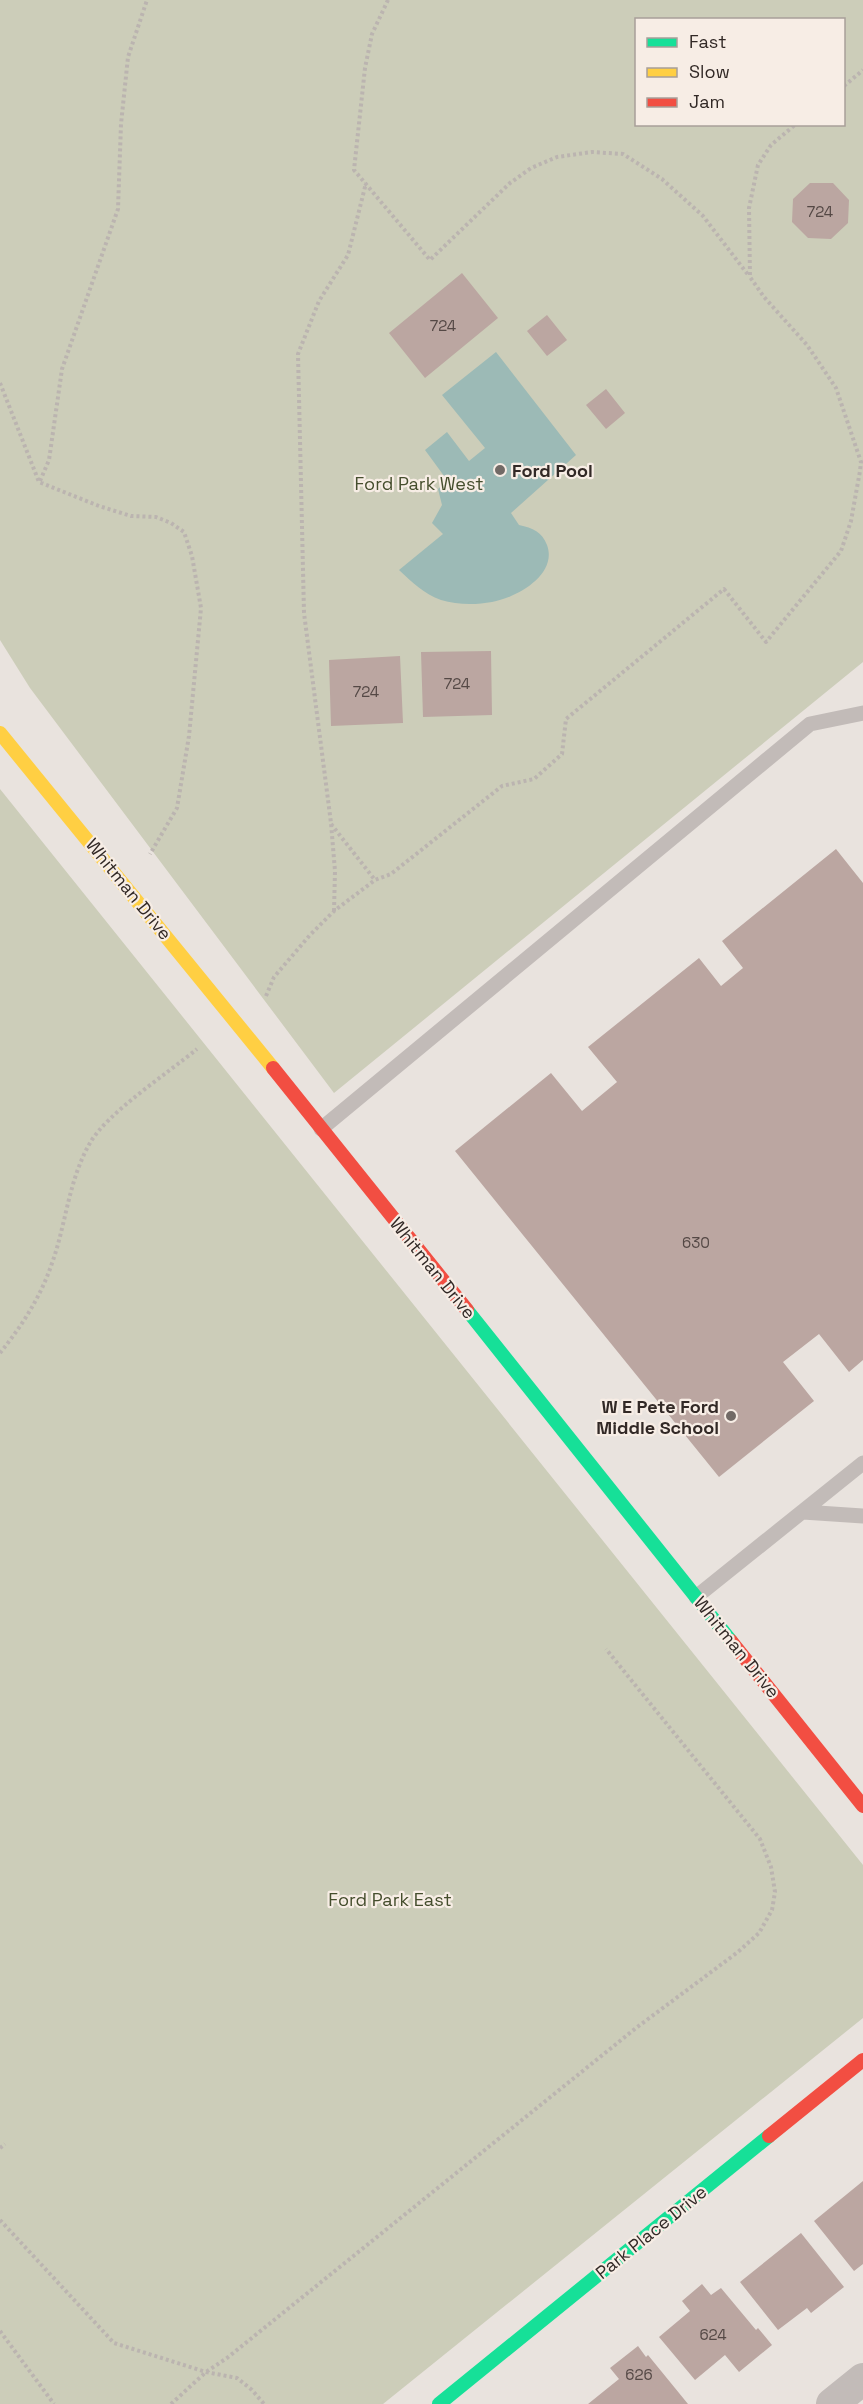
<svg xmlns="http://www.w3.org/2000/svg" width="863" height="2404" font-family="'Space Grotesk',sans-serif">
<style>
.green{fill:#cccdb9;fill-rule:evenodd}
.water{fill:#9cbab6}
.building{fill:#bba6a1}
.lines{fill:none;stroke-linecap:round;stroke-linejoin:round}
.path{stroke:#bbb4b0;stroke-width:4;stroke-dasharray:3 3;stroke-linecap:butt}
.lane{stroke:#c2bbb8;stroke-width:15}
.street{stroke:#c2bbb8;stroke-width:32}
.fast{stroke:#16e098;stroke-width:14}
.slow{stroke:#ffcf43;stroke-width:14}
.jam{stroke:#f24e42;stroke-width:14}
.poi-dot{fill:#726a66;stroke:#f7ede5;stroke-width:2}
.labels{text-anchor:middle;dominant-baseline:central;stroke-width:4.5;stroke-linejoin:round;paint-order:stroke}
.number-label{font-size:15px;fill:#544845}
.poi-label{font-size:18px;font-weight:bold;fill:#322926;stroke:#f7ede5;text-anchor:start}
.park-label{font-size:18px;fill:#454e2d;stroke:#f7ede5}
.street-label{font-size:18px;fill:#322926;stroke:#f7ede5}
</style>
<rect width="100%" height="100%" fill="#e9e3de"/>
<path class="green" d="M0 0H863V662L334 1093 30 688 0 640ZM636 20H844V124H636Z
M0 789 863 1865V2018L383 2404H0Z"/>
<path class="water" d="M496 352 576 455 511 513 519 525C533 528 542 532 547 545 558 575 516 598 492 602 476 605 457 605 441 600 424 594 412 582 399 570L443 534 432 523 442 505 438 489 447 480 425 450 447 432 469 461 485 448 442 395Z"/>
<path class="building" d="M810 183H833L849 200 848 223 831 239 808 238 792 222 793 199Z
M462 273 498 318 425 378 389 333Z
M547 315 567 340 547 356 527 331Z
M606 389 625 413 606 429 586 405Z
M491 651 492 715 423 717 421 652Z
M400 656 403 723 331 726 329 660Z
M836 849 863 883V1360L849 1372 819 1334 783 1362 814 1401 719 1477 455 1151 551 1073 582 1111 617 1082 588 1047 699 958 721 986 743 968 722 941Z
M863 2181V2264L854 2271 814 2221Z
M801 2233 844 2287 811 2313 807 2308 778 2330 740 2282Z
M702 2284 711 2295 721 2288 756 2330 758 2328 772 2345 739 2372 725 2355 695 2380 659 2337 690 2311 682 2301Z
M638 2346 646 2357 648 2355 688 2404H588L619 2379 610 2368Z"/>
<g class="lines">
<path class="path" d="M388 0 372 34 365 68 354 170 430 260 510 183 531 168 557 157 592 152 623 154 662 179 703 216 749 276
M844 86 863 70
M0 383 39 482 99 506 131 516 156 517 171 523 184 532 192 556 201 608 189 736 177 808 150 854
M40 481 49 460 62 369 118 209 121 124 128 57 147 0
M331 824 375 880
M334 911 335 871 331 823 304 613 298 354 319 301 348 255 366 183
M266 996 274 977 310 935 334 911 375 880 391 874 502 786 534 779 562 754 566 719 724 589 766 642 841 551 851 521 860 471 861 462 836 388 807 345 764 297 750 277 749 208 758 165 771 145 796 124
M0 1353C21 1327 40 1298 51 1266 66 1226 68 1181 90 1143 107 1113 168 1073 197 1049
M0 2148 5 2144
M0 2220 114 2343 206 2372 237 2378 252 2390 264 2404
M0 2331 54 2404
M171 2404 206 2372 227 2358 636 2028 738 1952 759 1933 772 1910 775 1892 771 1867 760 1839 606 1649"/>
<path class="lane" d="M321 1129 810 724 863 713
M803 1512 863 1516
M696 1597 863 1463"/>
<path class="street" d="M832 2404 863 2379"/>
<path class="fast" d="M467 1310 731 1641
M439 2404 769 2136"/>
<path class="slow" d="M0 733 273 1068"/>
<path class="jam" d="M273 1068 467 1310
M731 1641 863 1806
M769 2136 863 2060"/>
</g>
<g class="poi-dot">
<circle cx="500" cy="470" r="6"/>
<circle cx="731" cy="1416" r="6"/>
</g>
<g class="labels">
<g class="number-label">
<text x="820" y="211">724</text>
<text x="443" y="325">724</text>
<text x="457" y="683">724</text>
<text x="366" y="691">724</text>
<text x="696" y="1242">630</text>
<text x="713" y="2334">624</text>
<text x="639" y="2374">626</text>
</g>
<g class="poi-label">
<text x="512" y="470">Ford Pool</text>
<text x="719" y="1406" text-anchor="end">W E Pete Ford<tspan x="719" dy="21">Middle School</tspan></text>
</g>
<g class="park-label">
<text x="419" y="483">Ford Park West</text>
<text x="390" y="1899">Ford Park East</text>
</g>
<g class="street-label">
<text transform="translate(129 889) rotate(51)">Whitman Drive</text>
<text transform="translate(433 1268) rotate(51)">Whitman Drive</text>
<text transform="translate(737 1647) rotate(51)">Whitman Drive</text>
<text transform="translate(651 2232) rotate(-39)">Park Place Drive</text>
</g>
</g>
<rect x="635" y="18" width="210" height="108" fill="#f7ede5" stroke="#a89f99" stroke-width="1.5"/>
<rect x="647" y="38" width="30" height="9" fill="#16e098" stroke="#a89f99" stroke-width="1.5"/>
<text x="689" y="48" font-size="18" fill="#322926">Fast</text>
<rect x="647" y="68" width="30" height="9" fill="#ffcf43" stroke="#a89f99" stroke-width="1.5"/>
<text x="689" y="78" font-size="18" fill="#322926">Slow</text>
<rect x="647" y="98" width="30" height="9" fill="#f24e42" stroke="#a89f99" stroke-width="1.5"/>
<text x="689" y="108" font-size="18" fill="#322926">Jam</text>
</svg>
